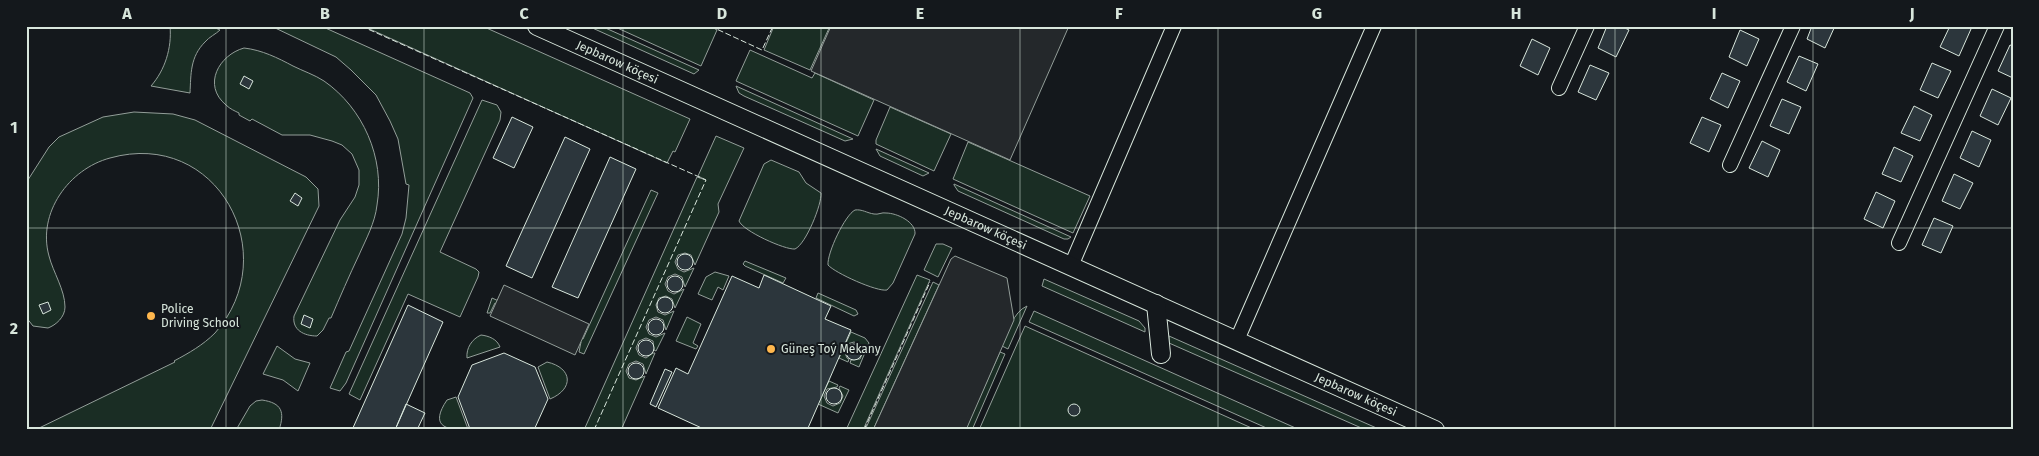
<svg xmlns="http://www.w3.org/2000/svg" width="2039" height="456" font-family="'Fira Sans',sans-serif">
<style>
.green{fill:#1a2d24;stroke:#939e99}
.parking{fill:#24282b;stroke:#939e99}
.building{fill:#2c363c;stroke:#d8e6dc}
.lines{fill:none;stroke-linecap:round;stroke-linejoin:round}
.minor-casing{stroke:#d8e6dc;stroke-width:16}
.tertiary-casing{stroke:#d8e6dc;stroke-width:20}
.minor{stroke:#14181c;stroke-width:14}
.tertiary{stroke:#14181c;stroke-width:18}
.fence{stroke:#d8e6dc;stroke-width:1;stroke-dasharray:6 2.5;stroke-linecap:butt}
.grid{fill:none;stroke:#d8e6dc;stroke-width:1;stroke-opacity:0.55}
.poi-dot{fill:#ffb74d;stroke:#14181c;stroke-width:2}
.labels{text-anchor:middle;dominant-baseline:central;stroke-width:4;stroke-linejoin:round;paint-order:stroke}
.street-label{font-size:12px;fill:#d8e6dc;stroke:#14181c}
.poi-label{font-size:12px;fill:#d8e6dc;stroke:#14181c;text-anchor:start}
.neatline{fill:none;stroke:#d8e6dc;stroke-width:2}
.grid-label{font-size:16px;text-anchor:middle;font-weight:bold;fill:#d8e6dc}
</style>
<rect width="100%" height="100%" fill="#14181c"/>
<path class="green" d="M170 26H211L220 30C216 34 209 37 205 42 190 57 191 74 190 93L151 86C165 70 172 48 170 26Z
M271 26H321L470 93 473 98 346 383 340 391 330 388 346 352 349 351 402 234 406 218 409 185 406 184 398 139 390 121 376 95 351 70 336 57Z
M363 26H482L690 119 675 152 673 151 667 163Z
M588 26H601L699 70 694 74Z
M613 26H710L717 30 701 66Z
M774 26H830L810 70 764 50Z
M244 48C262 50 278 58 293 66 303 71 315 75 324 81 363 108 385 158 377 205 375 223 366 239 359 255 349 276 340 297 331 318H329L323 330 317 336C304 336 292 330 294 316L340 220 355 197 359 185V170L352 154 342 145 332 141 310 135H282L252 119 250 121 239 115V113C235 111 230 109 226 105 202 85 219 55 244 48Z
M750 50 812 78 815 73 874 100 858 136 736 81Z
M736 86 853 139 845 141 744 96 739 93Z
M482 100 497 105 501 112 500 120 440 252 476 269 479 272 478 277 460 317 408 294 360 400 349 394Z
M890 107 951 134 934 171 876 144V140Z
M134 112 173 114 195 120 306 177 318 189 319 206 210 430H35L175 362 174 361C189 353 203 345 215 333 285 254 217 128 110 158 69 169 37 213 49 256 53 272 65 290 65 307 65 317 56 325 48 328L33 326 26 317V183L49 147 59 137 103 117Z
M716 136 744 148 718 204 719 212 695 265 691 255 685 253 678 255 675 262 678 269 684 272 694 268 685 287 682 277 675 274 668 277 665 284 668 291 674 294 684 289 675 308 672 299 666 296 659 298 656 305 658 312 665 315 674 311 666 330 663 320 656 317 649 320 646 327 649 334 656 337 665 333 656 351 654 350 653 341 646 338 639 341 636 348 639 355 646 358 653 353H655L646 374 643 364 636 361 629 364 626 371 629 378 636 380 645 376 621 430H584L697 177 706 180 698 176Z
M968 142 1090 196 1073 233 953 179Z
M876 149 929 173 923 176 880 156Z
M771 160 799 172 806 183 821 193C822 204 806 244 795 249 785 250 743 231 739 221L764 164Z
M954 185V184L1071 237 1068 239H1064L958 191Z
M651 190 658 193 584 354 579 352 581 342 495 303 490 313H487L492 298 583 339Z
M855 210C862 209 867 213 874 214 878 215 882 212 886 213 897 213 916 222 915 234L893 283 887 290C877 292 835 273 828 265 827 253 845 215 855 210Z
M936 244H943L952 248 938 277 924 270Z
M745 261 786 278 783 283 745 266 743 264Z
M715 272 729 276 723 290 718 287 712 300 698 294 706 277Z
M917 275 930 280 863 430H846Z
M1044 279 1139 321 1145 328V332L1042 286Z
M933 282 939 285 873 430H865Z
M818 293 856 310 858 314 854 316 816 298Z
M1027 306 1008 349 1002 346C1008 332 1013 312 1027 306Z
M1034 311 1300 430H1271L1029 322Z
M687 317 701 324 693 343 698 346 696 349 676 341Z
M1025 326 1256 430H979Z
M851 332 865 338 869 343 859 367 850 363 851 360 860 359 863 352 861 345 854 342 847 344 844 351 847 358 849 359 848 362 839 358Z
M481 335C489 336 497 339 500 347L467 358C466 348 472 339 481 335Z
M1169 336 1381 430H1366L1169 343Z
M277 346 295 359 310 363 298 391 283 380 263 374Z
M1000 352 1005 354 972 430H965Z
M547 362C573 368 574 389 550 399L538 367Z
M829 381 838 385 837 387 827 389 824 396 827 403 833 406 840 403 843 396 839 388 840 386 849 390 838 413 818 404Z
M456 397 468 429C444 431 430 425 447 400Z
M262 400C282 403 285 412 279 430H236L250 406 256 401Z"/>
<path class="parking" d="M831 26H1069L1010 160 811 71Z
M955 256 1007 278 1014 320 966 430H873L951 259Z
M504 285 589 324 575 355 490 316Z"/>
<path class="building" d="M1607 26H1621L1629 30 1616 57 1598 48Z
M1812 26H1835L1825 48 1807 39Z
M1950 26H1966L1971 29 1959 56 1940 47Z
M1740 30 1759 39 1747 66 1729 57Z
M1532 39 1550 48 1538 75 1520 66Z
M2010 45 2013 46V78L1998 71Z
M1799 56 1818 64 1806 91 1787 82Z
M1932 63 1951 71 1938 98 1920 90Z
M1590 65 1609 73 1596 100 1578 92Z
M1722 73 1740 81 1728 108 1710 99Z
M244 76 253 81 249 89 240 84Z
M1992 89 2011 98 1998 125 1980 116Z
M1782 99 1801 107 1789 134 1770 126Z
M1914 106 1932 115 1920 141 1901 133Z
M512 117 533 127 514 168 493 158Z
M1702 117 1721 125 1709 152 1690 143Z
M1972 131 1991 140 1979 167 1960 158Z
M565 137 590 149 532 278 506 266Z
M1762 141 1780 150 1768 177 1749 168Z
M1894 147 1913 156 1901 182 1882 174Z
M610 157 636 169 578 298 552 287Z
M1954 174 1973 183 1960 209 1942 201Z
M1876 192 1895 201 1883 228 1864 219Z
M295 193 302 198 298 206 290 201Z
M1934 218 1953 226 1941 253 1922 245Z
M677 262a8 8 0 1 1 16 0a8 8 0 1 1-16 0Z
M764 275 831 306 825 319 851 330 808 428 812 430H706L658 408 676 368 688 374 732 276 759 288Z
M667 284a8 8 0 1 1 16 0a8 8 0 1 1-16 0Z
M657 305a8 8 0 1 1 16 0a8 8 0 1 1-16 0Z
M48 302 51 310 43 314 39 305Z
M408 305 443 322 395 430H352Z
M304 315 313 319 310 328 301 324Z
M648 327a8 8 0 1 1 16 0a8 8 0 1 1-16 0Z
M638 348a8 8 0 1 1 16 0a8 8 0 1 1-16 0Z
M846 352a8 8 0 1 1 16 0a8 8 0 1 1-16 0Z
M504 353 535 367 548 399 534 430H472L470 429 458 397 472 365Z
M628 371a8 8 0 1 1 16 0a8 8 0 1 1-16 0Z
M665 369 672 372 656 407 650 404Z
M826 396a8 8 0 1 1 16 0a8 8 0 1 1-16 0Z
M406 404 425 413 417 430H395Z
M1068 410a6 6 0 1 1 12 0a6 6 0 1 1-12 0Z"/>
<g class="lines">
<g class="minor-casing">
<path id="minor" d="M1559 88 1587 26
M1730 165 1793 26
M1899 243 1997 26
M1071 266 1174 26
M1237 340 1374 26"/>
</g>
<g class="tertiary-casing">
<g id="tertiary">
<path id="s1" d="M537 26 1435 430"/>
<path d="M1156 304 1161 354"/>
</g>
</g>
<use href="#minor" class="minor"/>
<use href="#tertiary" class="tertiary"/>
<path class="fence" d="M361 26 706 180 594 430
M710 26 762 50 773 26
M864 430 930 282"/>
</g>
<path class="grid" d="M226 26V430M424 26V430M623 26V430M821 26V430M1020 26V430M1218 26V430M1416 26V430M1615 26V430M1813 26V430M26 228H2013"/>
<g class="poi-dot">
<circle cx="151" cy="316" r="5"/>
<circle cx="771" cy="349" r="5"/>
</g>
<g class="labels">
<g class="street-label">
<text stroke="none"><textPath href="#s1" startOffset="88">Jepbarow köçesi</textPath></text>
<text stroke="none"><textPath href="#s1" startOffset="492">Jepbarow köçesi</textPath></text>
<text stroke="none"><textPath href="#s1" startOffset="898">Jepbarow köçesi</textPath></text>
</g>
<g class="poi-label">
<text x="161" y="309">Police<tspan x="161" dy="14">Driving School</tspan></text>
<text x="781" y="349">Güneş Toý Mekany</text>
</g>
</g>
<rect width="2039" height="456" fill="none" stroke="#14181c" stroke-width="55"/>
<rect x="28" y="28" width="1984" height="400" class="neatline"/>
<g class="grid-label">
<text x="127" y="19">A</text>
<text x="325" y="19">B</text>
<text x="524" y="19">C</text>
<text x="722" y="19">D</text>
<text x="920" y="19">E</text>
<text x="1119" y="19">F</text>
<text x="1317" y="19">G</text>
<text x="1516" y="19">H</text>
<text x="1714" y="19">I</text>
<text x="1912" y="19">J</text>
<text x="14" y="133">1</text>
<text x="14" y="334">2</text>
</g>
</svg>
